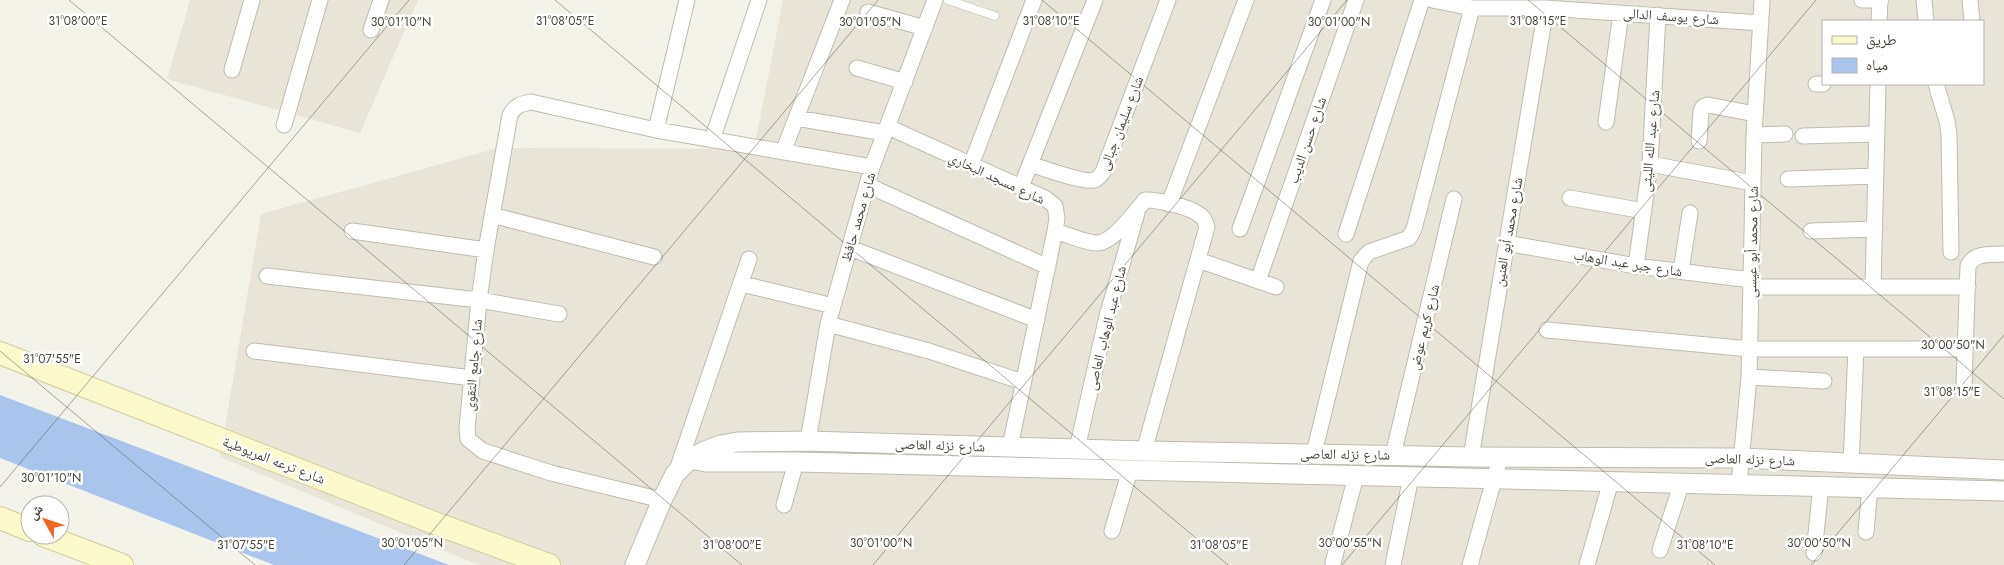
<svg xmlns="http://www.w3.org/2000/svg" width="2004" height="565" font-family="Jost,'Noto Naskh Arabic',sans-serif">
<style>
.residential{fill:#e8e5d8;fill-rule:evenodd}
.water{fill:#a9c5ee}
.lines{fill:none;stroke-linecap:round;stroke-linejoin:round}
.service-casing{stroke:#bfbcac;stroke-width:9}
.minor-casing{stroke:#bfbcac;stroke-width:17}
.tertiary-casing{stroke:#bfbcac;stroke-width:21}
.secondary-casing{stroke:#d2cd9b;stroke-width:24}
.service{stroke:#fff;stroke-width:8}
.minor{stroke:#fff;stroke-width:15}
.tertiary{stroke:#fff;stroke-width:19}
.secondary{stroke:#fcf9cb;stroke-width:22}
.ticks{fill:none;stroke:#484438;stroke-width:1;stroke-opacity:0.45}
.labels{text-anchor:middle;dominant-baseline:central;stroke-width:5;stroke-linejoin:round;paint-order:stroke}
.street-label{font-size:14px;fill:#484438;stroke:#fff}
.ticks-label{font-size:12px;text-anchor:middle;fill:#484438;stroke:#fff;stroke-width:5;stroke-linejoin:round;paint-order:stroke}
</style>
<rect width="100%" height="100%" fill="#f4f3e9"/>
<path class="residential" d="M190 0H418L360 133 167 79Z
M783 0H2004V565H478L220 457 261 214 498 148 754 149ZM1823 21H1983V84H1823Z"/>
<path class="water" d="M0 395 449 565H274L0 458Z"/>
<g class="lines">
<g class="service-casing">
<path id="service" d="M948 0 995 16"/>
</g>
<g class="minor-casing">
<path id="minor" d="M1432 0 1472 8H1546L1761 23
M1862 0H1881
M1924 0 1926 21
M1970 0 1972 21
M868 12 925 28
M1879 21 1880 0
M371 30 381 0
M857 68 905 82
M232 70 252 0
M1816 84H1823
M1936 84 1947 121 1949 134 1951 252
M796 118 885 133
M1606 122 1621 13
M284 125 320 0
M888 127 1045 198 1055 206 1057 218 1055 231 1010 447
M656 130 687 0
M1754 135 1785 134
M1803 136 1877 134
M712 140 759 0
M1699 141 1701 111 1703 107 1708 105 1755 114
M783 152 842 0
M1030 164C1042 168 1084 183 1094 180 1098 179 1100 176 1103 172L1168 0
M1650 164 1753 183
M971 165 1034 0
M1788 179 1876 176
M867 185 1048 267
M1021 187 1095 0
M1570 198 1644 211
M1169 204 1246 0
M492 215 654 257
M1240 229 1323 0
M352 231 486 250
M1055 231C1066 234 1086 243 1097 243 1113 243 1135 212 1145 200 1159 200 1193 207 1202 217 1205 219 1206 224 1207 227L1144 451
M1811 231 1875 229
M1346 234 1422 0
M1506 243 1636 266 1751 280
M850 248 1037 320
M1198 260 1276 287
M1636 266 1650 164 1658 15
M1681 271 1690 213
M267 276 479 300 559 314
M1258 281 1356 0
M742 284 833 306
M1751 287H1968
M1873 287 1878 84
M828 324 929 351 1023 382
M1547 330 1750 349H1965
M254 351 472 378
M1749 377 1824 381
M1964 385 1968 266C1974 252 1991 255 2004 254
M808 441 828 324 872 167 935 0
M1077 449 1107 316 1137 213
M1314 453 1361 261 1369 252 1409 238 1414 229 1472 8
M1393 455 1454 199
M1471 457 1546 8
M1851 464 1856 349
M676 473 749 259
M1739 484 1749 377 1754 135 1762 0
M662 500 551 473 483 451 468 439 467 429 479 300 486 250 510 115C515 106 520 104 531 102L656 130 872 167
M784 505 796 462
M1112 531 1130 470
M1866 532 1870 487
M1660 550 1682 482
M1814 553 1821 485
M1333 563 1356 476
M1393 565 1411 477
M1470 565 1500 458
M1587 565 1611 481"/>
</g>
<g class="tertiary-casing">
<path id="tertiary" d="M690 459 706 462H796L2004 491
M635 565 662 500 675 474 690 459 705 451 721 445 737 442 808 441 1144 451 1471 457 1741 458 2004 470"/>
</g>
<g class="secondary-casing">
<path id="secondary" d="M0 353 437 524 549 565
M0 518 30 530
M43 535 122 565"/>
</g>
<use href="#service" class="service"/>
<use href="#minor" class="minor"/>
<use href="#tertiary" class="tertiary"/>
<use href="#secondary" class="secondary"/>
</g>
<path class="ticks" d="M69 0 742 565M555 0 1228 565M1042 0 1715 565M1528 0 2004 399M0 351 255 565M0 487 409 0M404 565 878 0M873 565 1347 0M1342 565 1816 0M1811 565 2004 335"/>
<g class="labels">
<g class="street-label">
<text transform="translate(1671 16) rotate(4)">شارع يوسف الدالى</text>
<text transform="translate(1121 123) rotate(-69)">شارع سليمان جبالى</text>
<text transform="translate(1307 140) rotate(-71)">شارع حسن الديب</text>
<text transform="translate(1650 141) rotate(-85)">شارع عبد الله الليثى</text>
<text transform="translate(997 178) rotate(25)">شارع مسجد البخاري</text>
<text transform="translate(858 217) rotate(-74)">شارع محمد حافظ</text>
<text transform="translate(1508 232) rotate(-80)">شارع محمد أبو العنين</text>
<text transform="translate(1752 242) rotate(-89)">شارع محمد أبو عيسى</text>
<text transform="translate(1628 263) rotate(9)">شارع جبر عبد الوهاب</text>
<text transform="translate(1424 327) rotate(-76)">شارع كريم عوض</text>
<text transform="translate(1106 328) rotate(-76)">شارع عبد الوهاب العاصى</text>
<text transform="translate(473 365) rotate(-85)">شارع جامع التقوى</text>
<text transform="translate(940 445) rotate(2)">شارع نزله العاصى</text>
<text transform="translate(1345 454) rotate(1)">شارع نزله العاصى</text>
<text transform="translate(1750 459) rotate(2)">شارع نزله العاصى</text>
<text transform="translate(274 460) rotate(21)">شارع ترعه المريوطية</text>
</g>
</g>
<g class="ticks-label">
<text x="1538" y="25">31°08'15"E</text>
<text x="78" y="25">31°08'00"E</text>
<text x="565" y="25">31°08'05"E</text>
<text x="1051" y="25">31°08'10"E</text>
<text x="401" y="26">30°01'10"N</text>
<text x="870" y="26">30°01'05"N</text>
<text x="1339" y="26">30°01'00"N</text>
<text x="1953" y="349">30°00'50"N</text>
<text x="52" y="363">31°07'55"E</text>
<text x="1952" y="396">31°08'15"E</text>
<text x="51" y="482">30°01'10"N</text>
<text x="412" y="547">30°01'05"N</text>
<text x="881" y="547">30°01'00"N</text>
<text x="1350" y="547">30°00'55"N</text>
<text x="1819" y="547">30°00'50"N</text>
<text x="246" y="549">31°07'55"E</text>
<text x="732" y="549">31°08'00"E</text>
<text x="1219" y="549">31°08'05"E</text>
<text x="1705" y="549">31°08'10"E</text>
</g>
<rect x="1822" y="20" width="162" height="65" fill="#ffffff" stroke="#b6b4af"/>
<rect x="1832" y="36" width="25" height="8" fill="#fcf9cb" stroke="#b6b4af"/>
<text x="1866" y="45" font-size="15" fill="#484438">طريق</text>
<rect x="1832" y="58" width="25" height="15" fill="#a9c5ee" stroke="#b6b4af"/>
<text x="1866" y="70" font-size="15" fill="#484438">مياه</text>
<g transform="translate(45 520) rotate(310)"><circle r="24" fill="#ffffff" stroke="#b6b4af"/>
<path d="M0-4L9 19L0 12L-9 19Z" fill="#f16624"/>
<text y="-8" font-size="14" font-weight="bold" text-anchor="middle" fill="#484438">ش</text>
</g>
</svg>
